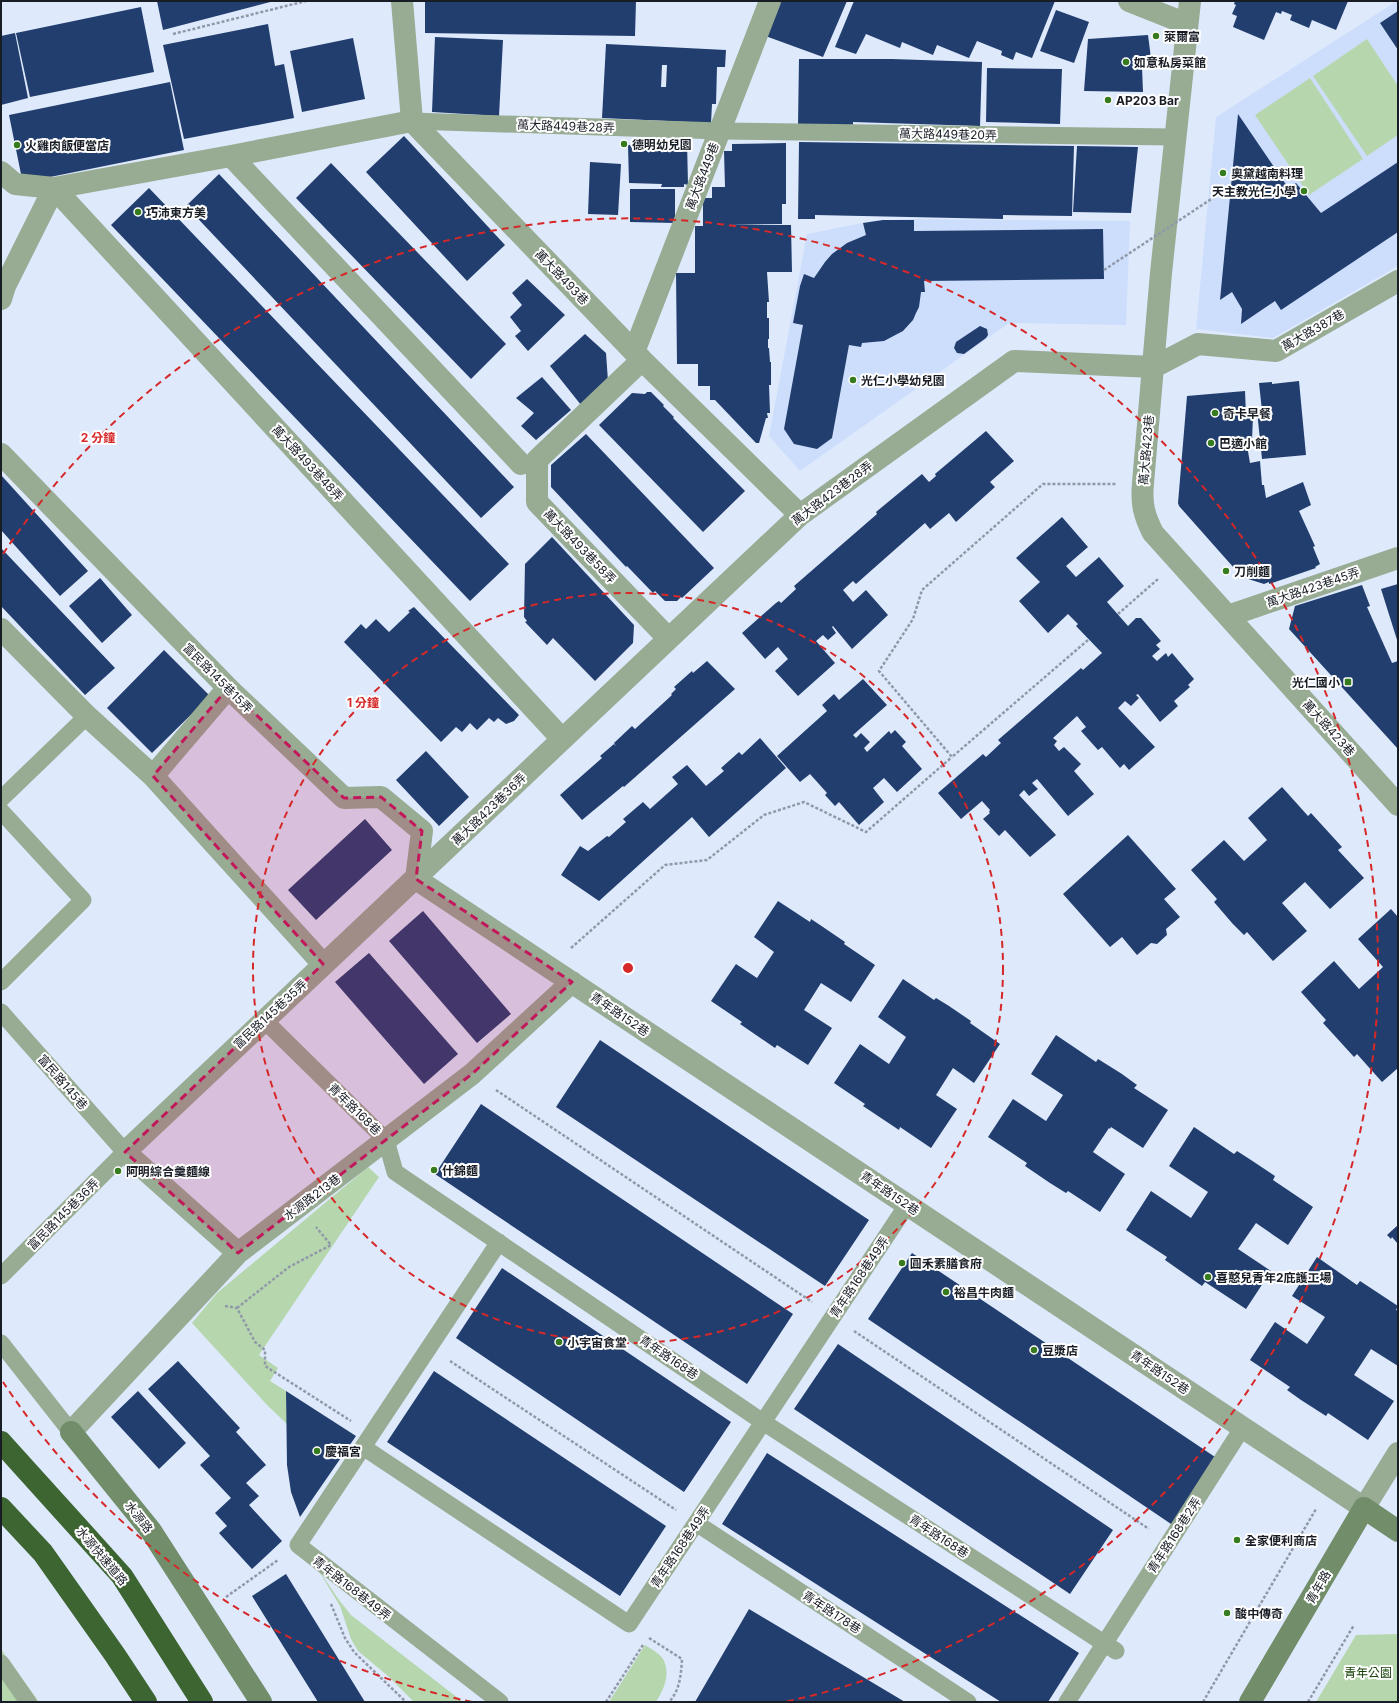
<svg xmlns="http://www.w3.org/2000/svg" width="1399" height="1703" font-family="Inter,'Noto Sans TC',sans-serif">
<style>
.built{fill:#cddefc}
.green{fill:#b6d7ad}
.building{fill:#223e6e;fill-rule:evenodd}
.lines{fill:none;stroke-linecap:round;stroke-linejoin:round}
.path{stroke:#9199a8;stroke-width:2.5;stroke-dasharray:3 2;stroke-linecap:butt}
.lane{stroke:#98ab93;stroke-width:17}
.street{stroke:#98ab93;stroke-width:22}
.secondary{stroke:#718d69;stroke-width:22}
.highway{stroke:#3d6531;stroke-width:22}
.path-bridge{stroke:#9199a8;stroke-width:2.5;stroke-dasharray:3 2;stroke-linecap:butt}
.marked{fill:#c2185b;fill-opacity:0.2;stroke:#c2185b;stroke-width:3;stroke-dasharray:8 5;stroke-linejoin:round}
.ring{fill:none;stroke:#d62828;stroke-width:2;stroke-dasharray:7 5}
.poi-dot{fill:#367b1e;stroke:#fff;stroke-width:1.5}
.labels{text-anchor:middle;dominant-baseline:central;stroke-width:4;stroke-linejoin:round;paint-order:stroke}
.poi-label{font-size:12px;font-weight:bold;fill:#181d25;stroke:#fff;text-anchor:start}
.street-label{font-size:12px;fill:#181d25;stroke:#fff}
.park-label{font-size:12px;fill:#174108;stroke:#fff}
.centre{fill:#d62828;stroke:#fff;stroke-width:2}
.ring-label{font-size:12px;text-anchor:middle;font-weight:bold;fill:#d62828;stroke:#fff;stroke-width:4;stroke-linejoin:round;paint-order:stroke}
</style>
<rect width="100%" height="100%" fill="#dee9fc"/>
<path class="built" d="M1397 1H1398V266L1273 338 1196 329 1216 117Z
M914 219 1130 221 1126 325 1009 323 800 471 769 436 807 234 872 221Z"/>
<path class="green" d="M1367 39 1398 86V135L1367 156 1313 76Z
M1310 78 1363 159 1309 195 1255 115Z
M368 1167 379 1177 259 1355 278 1368 270 1381 286 1391 287 1424 268 1406 192 1323 217 1293Z
M314 1563 339 1600 351 1615 463 1702H414L388 1676 358 1651 351 1639 340 1606Z
M1398 1634V1702H1316L1356 1635Z
M645 1645C651 1649 659 1653 663 1659 671 1674 664 1689 656 1702H609Z
M1 1649 39 1702H1Z"/>
<path class="building" d="M157 1H274L163 30Z
M425 1H636L635 36 425 33Z
M774 1H847L823 57 760 34Z
M854 1H1055L1032 58 1016 52 1013 60 1001 55 1002 51 977 41 969 58 937 45 933 55 902 42 900 48 866 34 856 54 835 47Z
M1235 1H1348L1336 30 1312 20 1309 28 1290 20 1292 15 1282 11 1281 14 1276 12 1264 40 1233 27 1237 16 1232 14 1236 5 1234 4Z
M141 7 154 72 30 97 16 33Z
M1056 10 1089 22 1074 63 1040 51Z
M1398 11V50L1380 23Z
M268 24 275 66 284 64 294 118 184 139 163 45Z
M15 33 28 98 1 105V36Z
M1148 35 1152 66 1142 67 1143 92 1084 91 1088 39Z
M435 37 503 40 499 116 432 112Z
M353 38 365 99 302 112 290 51Z
M606 44 726 50 725 67H717L716 104H712L711 123 602 118ZM662 65H667L666 87H661Z
M799 59H892L982 62 980 126 853 122V128L798 125Z
M987 68 1062 69 1060 124 986 122Z
M170 82 184 150 40 179H22L9 115Z
M1238 114 1289 189 1296 183 1321 213 1398 162V232L1281 310 1275 301 1241 324 1242 309 1232 292 1220 300Z
M404 136 505 245 467 281 366 172Z
M687 141 688 185 684 184V187H661L662 184 629 183 628 145Z
M799 142 1074 146 1072 216 1003 215V219L815 215V219H798Z
M786 143V204H782V224L728 225H791L792 272H767L769 302H767V318H769V339H768V348H769L770 362H771V385H769L770 413H767L768 418H766L759 443H756L715 400H710V386H698V364H677L676 273H695V226H703V198H712V187H725L724 151H732V144Z
M1077 146 1138 147 1131 213 1073 212Z
M590 162 621 164 618 215 588 214Z
M331 163 506 344 471 379 296 198Z
M219 174 514 487 481 518 186 206Z
M149 188 509 564 470 601 111 225Z
M630 189H675V223L630 222Z
M883 220H914V231L1103 229 1104 279 924 281 925 292H921L919 307 916 313 913 320 903 331 884 341 862 343 861 347 849 345 832 438 817 449 794 444 784 429 803 325 793 323 800 286 804 274 814 278 825 262 832 254 847 243 866 235 863 223Z
M527 279 565 315 528 351 515 336 521 331 510 317 522 305 512 293Z
M980 326 987 329 988 335 986 338 964 354 957 353 954 348 956 342Z
M585 334 606 353 608 381 581 405 550 366Z
M542 377 571 410 536 440 521 426 534 413 516 398Z
M1299 381 1306 455 1262 459 1257 411H1262L1259 383 1272 382V384Z
M1245 391 1246 416H1253L1252 440H1246L1250 463 1260 461 1262 485H1264L1266 498 1303 482 1311 505 1299 511 1315 546 1313 547 1320 564 1315 567 1316 568 1269 584V582L1264 584 1242 577 1179 506 1178 503 1187 396Z
M647 392H651L664 405 663 406 674 417 673 418 745 491 703 532 599 425 632 393 645 394Z
M986 431 1014 461 990 482 995 487 956 522 949 513 930 529 925 523 856 584 853 581 843 590 853 602 866 590 888 615 852 649 833 626 832 627 836 633 828 640 823 635 816 641 835 663 798 696 775 671 788 659 778 647 765 659 742 633 776 603 779 601 781 603 796 589 794 586 877 514 876 512 922 474 929 482 936 476 935 474Z
M586 434 714 568 682 598 681 597 677 601H665L655 591 653 593 627 566 626 567 551 487V465Z
M1 475 88 571 60 596 1 530Z
M1062 517 1088 547 1066 566 1076 577 1099 557 1124 586 1107 602 1128 626 1136 618H1141L1161 641 1156 645 1160 649 1152 656 1157 661 1166 653 1168 657 1172 653 1194 679 1188 685 1190 687 1174 701 1178 706 1160 722 1138 694 1136 695 1139 698 1131 706 1125 701 1118 708 1155 747 1129 770 1124 764 1120 768 1102 747 1098 750 1081 731 1086 727 1077 716 1053 738 1057 741 1054 745 1059 751 1064 747 1081 764 1074 771 1094 794 1068 816 1037 779 1032 783 1038 789 1029 796 1024 790 1019 795 1056 835 1030 857 1005 830 999 836 983 819 990 813 989 812 990 810 982 801 961 819 938 793 983 754 986 757 1001 743 998 740 1081 668 1083 670 1102 653 1076 626 1078 624 1068 614 1048 633 1019 601 1040 582 1016 558Z
M552 537 634 625 633 643 595 681 553 638 547 645 525 622 527 621 524 617 525 564Z
M1 548 115 668 85 695 1 606Z
M100 578 132 615 102 643 69 606Z
M1398 584V643L1381 589Z
M1362 585 1370 606 1367 607 1392 663 1398 661V749L1289 629 1295 606Z
M414 607 519 715 514 721 506 724 498 718 494 722 489 718 477 730 470 723 462 732 456 727 441 742 344 642 361 624 366 629 376 619 389 632 410 612 408 611Z
M164 650 210 696 152 753 107 708Z
M707 661 735 689 624 787 623 786 582 820 560 795 602 758 600 756 614 744 616 746 614 743 632 726 635 729 672 695 671 694 676 689 674 687 692 671 693 673Z
M863 679 887 705 853 735 856 738 861 733 870 742 864 748 867 752 889 731 891 734 895 730 906 742 902 746 922 769 897 792 884 778 873 788 884 802 859 825 839 802 835 806 825 795 827 793 810 774 800 782 777 756 827 711 822 705 834 694 839 700Z
M760 738 786 768 709 837 692 817 599 901 561 875 580 846 588 851 607 836 609 837 626 822 623 819 643 802 650 809 678 784 672 777 687 765 706 786 724 771 721 768 739 752 742 755Z
M426 751 469 797 439 826 396 780Z
M1282 787 1308 816 1311 813 1342 847 1338 850 1364 878 1330 909 1305 882 1282 903 1307 931 1273 961 1247 932 1244 935 1232 923 1214 902 1217 899 1191 870 1224 840 1244 861 1267 840 1248 818Z
M365 819 392 850 316 920 288 890Z
M1128 835 1176 889 1164 899 1180 917 1166 929 1167 935 1157 944 1151 943 1137 955 1122 937 1110 947 1063 894Z
M778 901 810 922 811 919 823 927 845 942 844 944 875 965 851 1002 821 983 804 1010 832 1028 808 1065 777 1045 775 1048 740 1024 742 1022 711 1001 736 964 757 978 774 952 754 937Z
M1391 909 1398 917V1029L1397 1030 1398 1032V1068L1382 1082 1357 1054 1354 1057 1323 1023 1326 1020 1301 992 1334 961 1359 989 1383 967 1358 939Z
M423 911 511 1014 477 1043 389 941Z
M369 953 458 1054 424 1084 335 982Z
M903 979 934 1000 936 998 949 1006 971 1021 970 1023 1000 1044 974 1083 953 1068 936 1095 957 1109 931 1148 900 1127 899 1130 863 1106 865 1104 834 1083 860 1044 889 1064 906 1037 878 1017Z
M1056 1035 1096 1062 1098 1059 1122 1074 1137 1085 1134 1088 1168 1110 1143 1148 1111 1127 1110 1129 1109 1128 1093 1152 1125 1174 1100 1212 1068 1191 1066 1193 1050 1183 1025 1166 1027 1163 988 1137 1013 1099 1046 1121 1063 1095 1031 1074Z
M600 1040 869 1220 825 1286 556 1107Z
M481 1104 793 1314 747 1384 435 1174Z
M1194 1127 1234 1154 1237 1151 1251 1160 1275 1176 1273 1180 1313 1207 1288 1245 1256 1223 1238 1249 1271 1271 1246 1309 1205 1282 1202 1286 1165 1260 1167 1257 1126 1230 1151 1191 1191 1218 1208 1192 1169 1166Z
M1398 1225V1244L1392 1237 1391 1239 1387 1235Z
M912 1253 1218 1459 1174 1526 868 1319Z
M1317 1257 1357 1285 1360 1281 1398 1306 1396 1310 1398 1311V1366L1371 1349 1354 1375 1394 1401 1368 1440 1328 1413 1326 1416 1301 1400 1287 1390 1290 1387 1250 1360 1275 1322 1307 1344 1325 1317 1292 1296Z
M502 1268 731 1422 684 1492 456 1338Z
M838 1344 1113 1530 1070 1594 794 1409Z
M178 1361 240 1428 236 1432 266 1465 246 1483 259 1496 249 1505 282 1541 252 1569 219 1533 227 1526 215 1513 231 1498 200 1465 210 1456 148 1389Z
M434 1371 666 1526 620 1596 387 1442Z
M138 1391 186 1443 159 1469 111 1417Z
M286 1391 356 1436 300 1517 291 1492 287 1465Z
M767 1453 1079 1653 1048 1702H1001L722 1524Z
M286 1574 365 1702H318L252 1596Z
M749 1609 905 1702H695Z"/>
<g class="lines">
<path class="path" d="M173 34 306 1
M1118 614 1158 579
M1088 640 952 757 879 671 913 619 922 590 1043 484H1116
M571 948 665 865 707 860 764 815 804 802 866 832 952 757
M496 1090 812 1302
M225 1306 237 1308 255 1342 265 1350V1366L351 1421
M237 1308 289 1267 331 1245 316 1227
M854 1331 1149 1529
M450 1361 676 1510
M226 1597 278 1560
M331 1604 345 1638 354 1652 406 1702
M649 1638 682 1659C681 1675 680 1690 669 1702
M606 1702 643 1645
M1203 1702 1316 1509
M1308 1702 1354 1625"/>
<path class="lane" d="M412 121 720 131 1175 137
M1 799 87 716
M1 811 83 900 1 982
M1 1012 125 1152 1 1276
M264 1020 386 1140 395 1172 763 1422 1116 1651
M499 1242 298 1545 500 1702
M1 1343 71 1432
M363 1447 629 1624 907 1205
M696 1523 968 1702
M1 1663 28 1702
M1067 1702 1243 1427"/>
<path class="street" d="M402 1 412 121 642 360 800 515
M1129 1 1187 24
M1190 1 1161 273 1143 483C1141 504 1144 515 1153 533L1398 805
M231 156 521 464
M1 172 15 184 54 188 231 156 412 121
M54 188 562 739
M1 299 5 286 54 188
M634 352 770 1
M642 360 537 460V502L668 638
M1 454 228 688 344 798 381 797 422 831 416 879
M1228 616 1398 558
M1 629 87 716 153 776 323 964
M153 776 228 688
M416 879 1364 1508 1398 1453
M238 1253 125 1152 800 515 1014 361 1154 367 1198 344 1276 351 1398 281
M71 1432 238 1253 472 1074 572 982"/>
<path class="secondary" d="M71 1432 151 1531 261 1702
M1250 1702 1364 1508 1398 1531"/>
<path class="highway" d="M1 1442 122 1576 202 1702
M1 1508 43 1553 115 1655 146 1702"/>
<path class="path-bridge" d="M1104 270 1231 186"/>
</g>
<path class="marked" d="M228 688 344 798 381 797 422 831 416 879 572 982 472 1074 238 1253 125 1152 323 964 153 776Z"/>
<g class="ring">
<circle cx="628" cy="968" r="375"/>
<path d="M472 1702A750 750 0 0 1 3 1382M3 554A750 750 0 1 1 784 1702"/>
</g>
<g class="poi-dot">
<circle cx="1156" cy="36" r="4"/>
<circle cx="1126" cy="62" r="4"/>
<circle cx="1108" cy="100" r="4"/>
<circle cx="624" cy="144" r="4"/>
<circle cx="17" cy="145" r="4"/>
<circle cx="1223" cy="173" r="4"/>
<circle cx="1304" cy="191" r="4"/>
<circle cx="138" cy="212" r="4"/>
<circle cx="853" cy="380" r="4"/>
<circle cx="1215" cy="413" r="4"/>
<circle cx="1211" cy="443" r="4"/>
<circle cx="1226" cy="571" r="4"/>
<rect x="1344" y="678" width="8" height="8" rx="2"/>
<circle cx="434" cy="1170" r="4"/>
<circle cx="118" cy="1171" r="4"/>
<circle cx="902" cy="1263" r="4"/>
<circle cx="1208" cy="1277" r="4"/>
<circle cx="946" cy="1292" r="4"/>
<circle cx="559" cy="1342" r="4"/>
<circle cx="1034" cy="1350" r="4"/>
<circle cx="317" cy="1451" r="4"/>
<circle cx="1237" cy="1540" r="4"/>
<circle cx="1227" cy="1613" r="4"/>
</g>
<g class="labels">
<g class="poi-label">
<text x="1164" y="36">萊爾富</text>
<text x="1134" y="62">如意私房菜館</text>
<text x="1116" y="100">AP203 Bar</text>
<text x="632" y="144">德明幼兒園</text>
<text x="25" y="145">火雞肉飯便當店</text>
<text x="1231" y="173">奧黛越南料理</text>
<text x="1296" y="191" text-anchor="end">天主教光仁小學</text>
<text x="146" y="212">巧沛東方美</text>
<text x="861" y="380">光仁小學幼兒園</text>
<text x="1223" y="413">奇卡早餐</text>
<text x="1219" y="443">巴適小館</text>
<text x="1234" y="571">刀削麵</text>
<text x="1340" y="682" text-anchor="end">光仁國小</text>
<text x="442" y="1170">什錦麵</text>
<text x="126" y="1171">阿明綜合羹麵線</text>
<text x="910" y="1263">圓禾素膳食府</text>
<text x="1216" y="1277">喜憨兒青年2庇護工場</text>
<text x="954" y="1292">裕昌牛肉麵</text>
<text x="567" y="1342">小宇宙食堂</text>
<text x="1042" y="1350">豆漿店</text>
<text x="325" y="1451">慶福宮</text>
<text x="1245" y="1540">全家便利商店</text>
<text x="1235" y="1613">酸中傳奇</text>
</g>
<g class="street-label">
<text transform="translate(566 126) rotate(2)">萬大路449巷28弄</text>
<text transform="translate(948 134) rotate(1)">萬大路449巷20弄</text>
<text transform="translate(702 176) rotate(-69)">萬大路449巷</text>
<text transform="translate(562 277) rotate(46)">萬大路493巷</text>
<text transform="translate(1313 330) rotate(-30)">萬大路387巷</text>
<text transform="translate(1146 450) rotate(-85)">萬大路423巷</text>
<text transform="translate(308 463) rotate(47)">萬大路493巷48弄</text>
<text transform="translate(832 493) rotate(-37)">萬大路423巷28弄</text>
<text transform="translate(580 546) rotate(46)">萬大路493巷58弄</text>
<text transform="translate(1313 587) rotate(-19)">萬大路423巷45弄</text>
<text transform="translate(218 678) rotate(45)">富民路145巷15弄</text>
<text transform="translate(1329 728) rotate(48)">萬大路423巷</text>
<text transform="translate(489 809) rotate(-44)">萬大路423巷36弄</text>
<text transform="translate(270 1014) rotate(-43)">富民路145巷35弄</text>
<text transform="translate(620 1014) rotate(34)">青年路152巷</text>
<text transform="translate(63 1082) rotate(49)">富民路145巷</text>
<text transform="translate(355 1109) rotate(44)">青年路168巷</text>
<text transform="translate(890 1193) rotate(34)">青年路152巷</text>
<text transform="translate(312 1197) rotate(-37)">水源路213巷</text>
<text transform="translate(63 1214) rotate(-45)">富民路145巷36弄</text>
<text transform="translate(859 1277) rotate(-56)">青年路168巷49弄</text>
<text transform="translate(669 1357) rotate(34)">青年路168巷</text>
<text transform="translate(1160 1372) rotate(34)">青年路152巷</text>
<text transform="translate(139 1517) rotate(52)">水源路</text>
<text transform="translate(1174 1535) rotate(-57)">青年路168巷2弄</text>
<text transform="translate(939 1536) rotate(33)">青年路168巷</text>
<text transform="translate(680 1547) rotate(-56)">青年路168巷49弄</text>
<text transform="translate(102 1556) rotate(50)">水源快速道路</text>
<text transform="translate(1318 1587) rotate(-60)">青年路</text>
<text transform="translate(352 1588) rotate(38)">青年路168巷49弄</text>
<text transform="translate(832 1612) rotate(33)">青年路178巷</text>
</g>
<g class="park-label">
<text x="1368" y="1672">青年公園</text>
</g>
</g>
<circle cx="628" cy="968" r="6" class="centre"/>
<g class="ring-label">
<text x="98" y="442">2 分鐘</text>
<text x="363" y="707">1 分鐘</text>
</g>
<rect width="1399" height="1703" fill="none" stroke="#181d25" stroke-width="4"/>
</svg>
